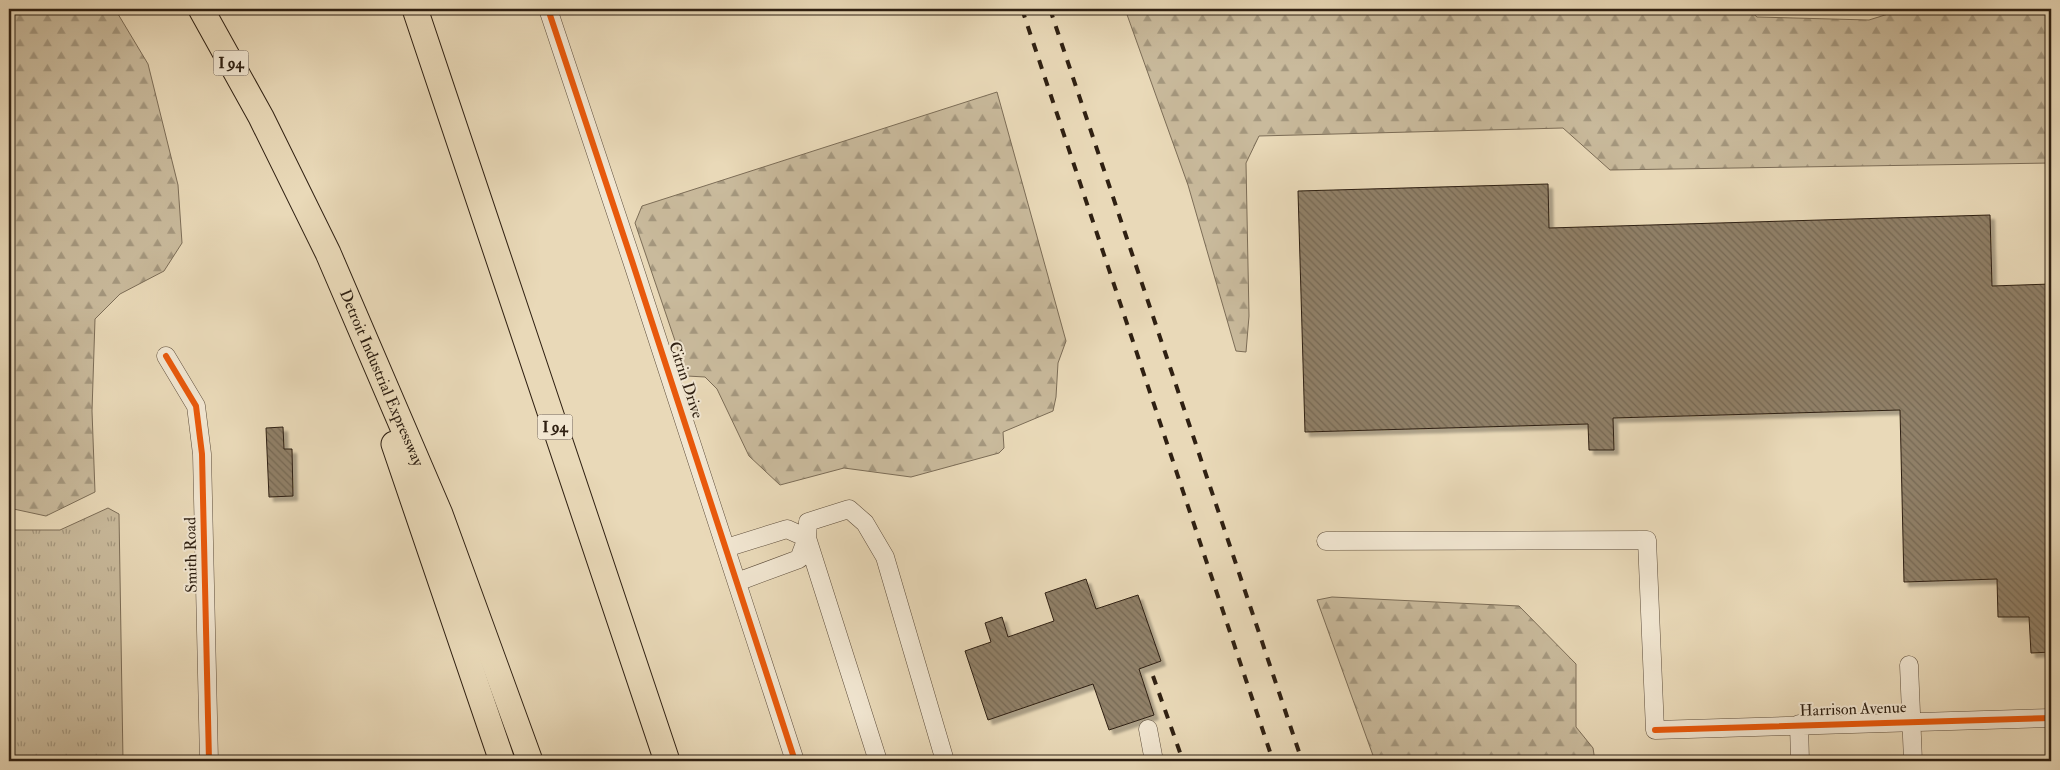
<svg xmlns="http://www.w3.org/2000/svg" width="2060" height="770" font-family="'IM FELL Double Pica',serif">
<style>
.grass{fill:url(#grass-tufts);stroke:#7c6d57}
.forest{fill:url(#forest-firs);stroke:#7c6d57}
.building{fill:url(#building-back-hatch);stroke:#2f2012;filter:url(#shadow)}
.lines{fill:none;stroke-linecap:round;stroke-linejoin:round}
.minor-casing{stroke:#5e4e3c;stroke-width:19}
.highway-casing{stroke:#2f2012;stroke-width:27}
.minor{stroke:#f1e6d1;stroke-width:18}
.highway{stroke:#e9d9b8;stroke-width:25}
.rail{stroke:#2f2012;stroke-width:4;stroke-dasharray:9 9;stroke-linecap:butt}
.cycleway-casing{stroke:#f1e6d1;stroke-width:9}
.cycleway{stroke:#e8590c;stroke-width:6}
.labels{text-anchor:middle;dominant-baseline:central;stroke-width:4;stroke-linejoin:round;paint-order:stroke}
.shield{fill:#f1e6d1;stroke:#695b4b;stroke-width:1}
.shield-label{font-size:15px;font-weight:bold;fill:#2f2012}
.street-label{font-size:16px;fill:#2f2012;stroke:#f1e6d1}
</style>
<defs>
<pattern id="grass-tufts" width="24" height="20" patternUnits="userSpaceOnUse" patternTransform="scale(1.25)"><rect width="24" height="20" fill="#c9ba9c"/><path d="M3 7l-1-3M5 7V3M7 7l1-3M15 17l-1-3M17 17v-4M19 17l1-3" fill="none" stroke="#a4977e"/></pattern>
<pattern id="forest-firs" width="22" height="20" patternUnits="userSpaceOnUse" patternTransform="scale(1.25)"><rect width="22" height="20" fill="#c9ba9c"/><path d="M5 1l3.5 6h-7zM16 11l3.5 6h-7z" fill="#a4977e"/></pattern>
<pattern id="building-back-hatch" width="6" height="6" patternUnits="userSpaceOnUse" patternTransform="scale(1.25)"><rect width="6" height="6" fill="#908068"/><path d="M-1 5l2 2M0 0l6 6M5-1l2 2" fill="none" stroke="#766854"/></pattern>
<filter id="shadow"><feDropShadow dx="4.5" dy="4.5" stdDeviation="1" flood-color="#0004"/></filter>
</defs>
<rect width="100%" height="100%" fill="#e9d9b8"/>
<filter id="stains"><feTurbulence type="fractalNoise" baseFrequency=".004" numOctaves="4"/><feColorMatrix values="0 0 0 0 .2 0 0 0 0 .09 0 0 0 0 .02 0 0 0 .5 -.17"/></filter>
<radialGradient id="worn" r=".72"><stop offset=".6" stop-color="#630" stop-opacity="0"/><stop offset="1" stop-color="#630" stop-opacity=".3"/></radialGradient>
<path class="grass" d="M108 508 119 514 123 761H9V530H60Z"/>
<path class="forest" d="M9 9H115L148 64 178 185 182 243 164 271 120 294 95 319 92 411 95 492 46 516 9 508Z
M1125 9H1748L1757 17 1869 20 1904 9H2051V163L1610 170 1563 128 1259 136 1246 163 1249 316 1246 352 1236 351 1188 185Z
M997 92 1066 341 1058 363 1056 397 1053 411 1003 432 1004 448 999 453 911 477 844 468 780 485 749 456 717 389 705 377 687 376 635 223 642 206Z
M1332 597 1519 606 1576 664V727L1593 748 1595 761H1375L1317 600Z"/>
<path class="building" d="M1548 184 1549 228 1990 215 1992 286 2051 284V652L2031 653 2029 617H1998L1997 579 1904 582 1900 410 1613 418 1614 450H1589L1588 424 1305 432 1298 191Z
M283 427 284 449H292L293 496 269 497 266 428Z
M1086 579 1096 609 1138 595 1161 661 1139 669 1154 715 1109 730 1093 684 988 720 965 651 991 642 985 623 1002 617 1008 637 1054 621 1045 593Z"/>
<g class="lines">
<g class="minor-casing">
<path id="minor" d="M548 9 632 261 795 761
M166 356 196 406 202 454 209 761
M1326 541 1647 540 1655 730 2051 718
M726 548 787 529 807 538
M737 582 799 559 807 538
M1909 665 1913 761
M1799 724 1800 761
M1148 729 1154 761
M878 761 807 538 808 522 849 509 865 523 885 557 945 761"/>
</g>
<g class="highway-casing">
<g id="highway">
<path id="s1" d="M201 9 261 117 328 253 440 514 530 761"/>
<path d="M415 9 667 761"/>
<path d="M394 444 502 761"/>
</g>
</g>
<use href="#minor" class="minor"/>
<use href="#highway" class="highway"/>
<path class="rail" d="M1022 9 1273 761
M1050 9 1302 761
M1153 676 1183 761"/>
<g class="cycleway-casing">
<path id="cycleway" d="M548 9 632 261 795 761
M166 356 196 406 202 454 209 761
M1655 730 2051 718"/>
</g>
<use href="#cycleway" class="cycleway"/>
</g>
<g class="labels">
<g class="shield">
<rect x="213.5" y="50.5" width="35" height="25" rx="4"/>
<rect x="537.5" y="414.5" width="35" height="25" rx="4"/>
</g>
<g class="shield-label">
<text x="231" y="63">I 94</text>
<text x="555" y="427">I 94</text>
</g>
<g class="street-label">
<text stroke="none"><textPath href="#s1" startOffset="411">Detroit Industrial Expressway</textPath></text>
<text transform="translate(686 380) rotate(72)">Citrin Drive</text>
<text transform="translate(191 555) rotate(-91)">Smith Road</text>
<text transform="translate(1853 709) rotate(-2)">Harrison Avenue</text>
</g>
</g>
<rect width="2060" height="770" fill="none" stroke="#e9d9b8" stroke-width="30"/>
<rect x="10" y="10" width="2040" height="750" fill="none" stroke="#2f2012" stroke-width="2.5"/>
<rect x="15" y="15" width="2030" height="740" fill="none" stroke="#2f2012"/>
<rect width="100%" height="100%" filter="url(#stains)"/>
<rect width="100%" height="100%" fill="url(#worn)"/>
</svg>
